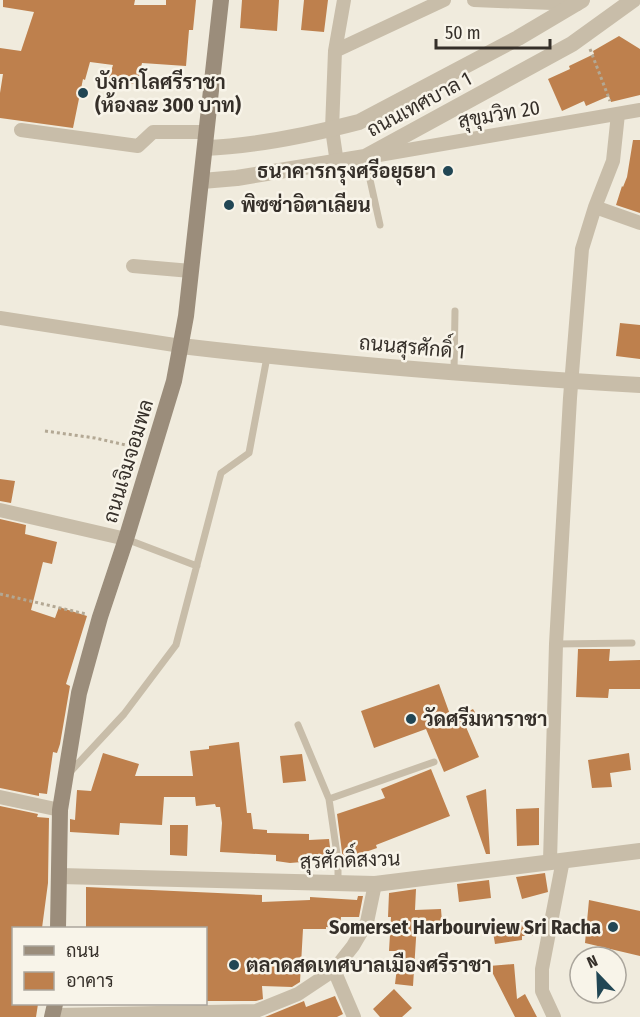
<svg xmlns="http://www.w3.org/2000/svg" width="640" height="1017" font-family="'Fira Sans Condensed',Sarabun,sans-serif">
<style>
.building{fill:#be804d}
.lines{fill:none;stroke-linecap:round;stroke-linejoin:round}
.path{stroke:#b3a894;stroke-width:3;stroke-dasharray:3 3;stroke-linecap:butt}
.service{stroke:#c8bda9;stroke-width:7}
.minor{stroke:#c8bda9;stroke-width:14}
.tertiary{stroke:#c8bda9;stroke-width:16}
.secondary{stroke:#9b8d7b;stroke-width:16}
.poi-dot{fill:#214654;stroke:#f8f4e9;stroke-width:2}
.labels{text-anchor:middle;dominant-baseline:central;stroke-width:5;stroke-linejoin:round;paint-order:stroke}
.poi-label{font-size:20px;font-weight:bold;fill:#352f29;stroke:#f8f4e9;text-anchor:start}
.street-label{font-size:20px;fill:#352f29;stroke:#f8f4e9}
</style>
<rect width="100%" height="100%" fill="#f0ebdd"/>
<path class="building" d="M3 0H135L134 5H166V0H196L193 30H189L186 66 142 63 137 85 109 78 113 65 90 62 85 80 83 79 73 128 0 118V93L3 74H0V48L21 51 34 12 3 7Z
M242 0H279L277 31 240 28Z
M304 0H328L324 32 301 30Z
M619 36 640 49V95L611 102 609 96 586 106 584 101 562 111 548 79 570 69 569 66 594 54 593 51Z
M633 140H640V213L616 205 622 186 623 187 627 177Z
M620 323 640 325V359L616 356Z
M0 479 15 481 11 503 0 501Z
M0 519 26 525 25 534 57 542 52 564 43 562 31 610 55 618 59 607 87 616 66 684 70 686 60 744 57 753 53 752 47 794 39 793V796L0 788Z
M578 649H610L609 661 640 660V689H609L608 698 576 697Z
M439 684 452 720 473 709 479 719 466 727 479 757 444 772 426 729 374 748 361 711Z
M239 742 247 813H251L253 829 267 830V833L309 834V840L329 839 332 863 314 865V861L290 863 276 861V855L220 852 222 823 220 807H216L215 804 196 806 195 797H164L162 825 120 823 119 835 70 832V819L75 820 77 790 91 791 103 753 139 764 135 776H193L190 751 209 749V746Z
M629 753 631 770 610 773 612 787 592 788 588 760Z
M302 754 306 781 283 783 280 756Z
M431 769 450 816 376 845 377 848 343 860 337 814 385 798 381 789Z
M486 789 490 854H486L466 796Z
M0 806 38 814 37 817 49 818 48 883 42 928H14V1004H38L36 1017H0Z
M539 808V845L517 846 516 809Z
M170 825H188L187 856 170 855Z
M545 873 548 892 522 899 516 877Z
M489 880 491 898 459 902 457 884Z
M86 887 262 895V902L310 900V897L357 900 358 896H363L359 917H341L340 928 326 927V929H303L300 982 292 987 262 986 263 999 256 1001H206V928H86Z
M416 889 415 910 441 909 442 922 417 923 413 986 395 984 399 951H389L391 917H388L389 893Z
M589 900 640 911V956L585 943Z
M532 919 533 936H522V940L495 944 492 926Z
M514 964 517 999 525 994 537 1017H515L489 966Z
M394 989 412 1008 402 1017H380L373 1009Z
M335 996 343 1014 337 1017H265L304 1001 306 1007Z"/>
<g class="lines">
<path class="path" d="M590 49 610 101
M45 431 95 438 139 448
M0 594 86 614"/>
<path class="service" d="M365 157 380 225
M454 372 455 311
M126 539 197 566
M556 644 632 643
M298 725 329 799 338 861V884
M71 771 124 714 176 645 221 473 249 453 267 357
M329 799 434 762"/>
<path class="minor" d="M474 0 577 4
M335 51 444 0
M21 130 138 146 153 132H207
M373 156 640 110
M337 163 332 129 335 51 344 0
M595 207 640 223
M133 266 191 271
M0 318 181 346
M0 510 126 539
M0 797 60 810
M550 861 556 644 570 398 582 249 595 207 613 161 618 114
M334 970 354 1017
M58 1015 256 1011 298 994 334 970 353 946 367 922 375 884
M554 1017 542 991V969L563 860"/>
<path class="tertiary" d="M205 148C257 146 309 135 359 122L518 38 582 0
M202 181 237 178 365 157 572 44 633 0
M181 346C333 364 487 376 640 385
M60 876 375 884 640 851"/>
<path class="secondary" d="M58 928 60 810 79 693 100 617 126 539 174 381 186 316 191 271 221 0
M52 1017 55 1004"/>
</g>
<g class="poi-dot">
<circle cx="83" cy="93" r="6"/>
<circle cx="448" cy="171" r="6"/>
<circle cx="229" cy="205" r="6"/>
<circle cx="411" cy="719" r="6"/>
<circle cx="613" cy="927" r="6"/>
<circle cx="234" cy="965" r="6"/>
</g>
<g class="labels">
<g class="poi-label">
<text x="95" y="82">บังกาโลศรีราชา<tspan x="95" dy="23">(ห้องละ 300 บาท)</tspan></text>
<text x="436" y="171" text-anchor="end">ธนาคารกรุงศรีอยุธยา</text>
<text x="241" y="205">พิซซ่าอิตาเลียน</text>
<text x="423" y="719">วัดศรีมหาราชา</text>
<text x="601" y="927" text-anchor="end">Somerset Harbourview Sri Racha</text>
<text x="246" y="965">ตลาดสดเทศบาลเมืองศรีราชา</text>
</g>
<g class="street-label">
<text transform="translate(419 104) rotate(-28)">ถนนเทศบาล 1</text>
<text transform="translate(499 114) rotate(-10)">สุขุมวิท 20</text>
<text transform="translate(412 347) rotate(5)">ถนนสุรศักดิ์ 1</text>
<text transform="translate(128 461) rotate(-73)">ถนนเจิมจอมพล</text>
<text transform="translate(350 860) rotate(-2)">สุรศักดิ์สงวน</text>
</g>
</g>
<rect x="12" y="927" width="195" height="78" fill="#f8f4e9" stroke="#aaa59c" stroke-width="1.5"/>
<rect x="24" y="946" width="30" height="9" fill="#9b8d7b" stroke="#aaa59c" stroke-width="1.5"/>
<text x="66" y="957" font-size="18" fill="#352f29">ถนน</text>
<rect x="24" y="972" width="30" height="18" fill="#be804d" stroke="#aaa59c" stroke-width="1.5"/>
<text x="66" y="987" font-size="18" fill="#352f29">อาคาร</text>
<g transform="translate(598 975) rotate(337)"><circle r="28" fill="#f8f4e9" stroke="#aaa59c" stroke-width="1.5"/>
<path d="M0-4.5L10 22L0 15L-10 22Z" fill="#214654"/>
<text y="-9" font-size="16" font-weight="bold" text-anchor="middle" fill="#352f29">N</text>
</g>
<path d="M436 39v9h114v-9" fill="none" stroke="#352f29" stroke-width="3"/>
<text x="445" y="39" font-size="18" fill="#352f29" stroke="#f8f4e9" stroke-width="4.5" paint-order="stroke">50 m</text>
</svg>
